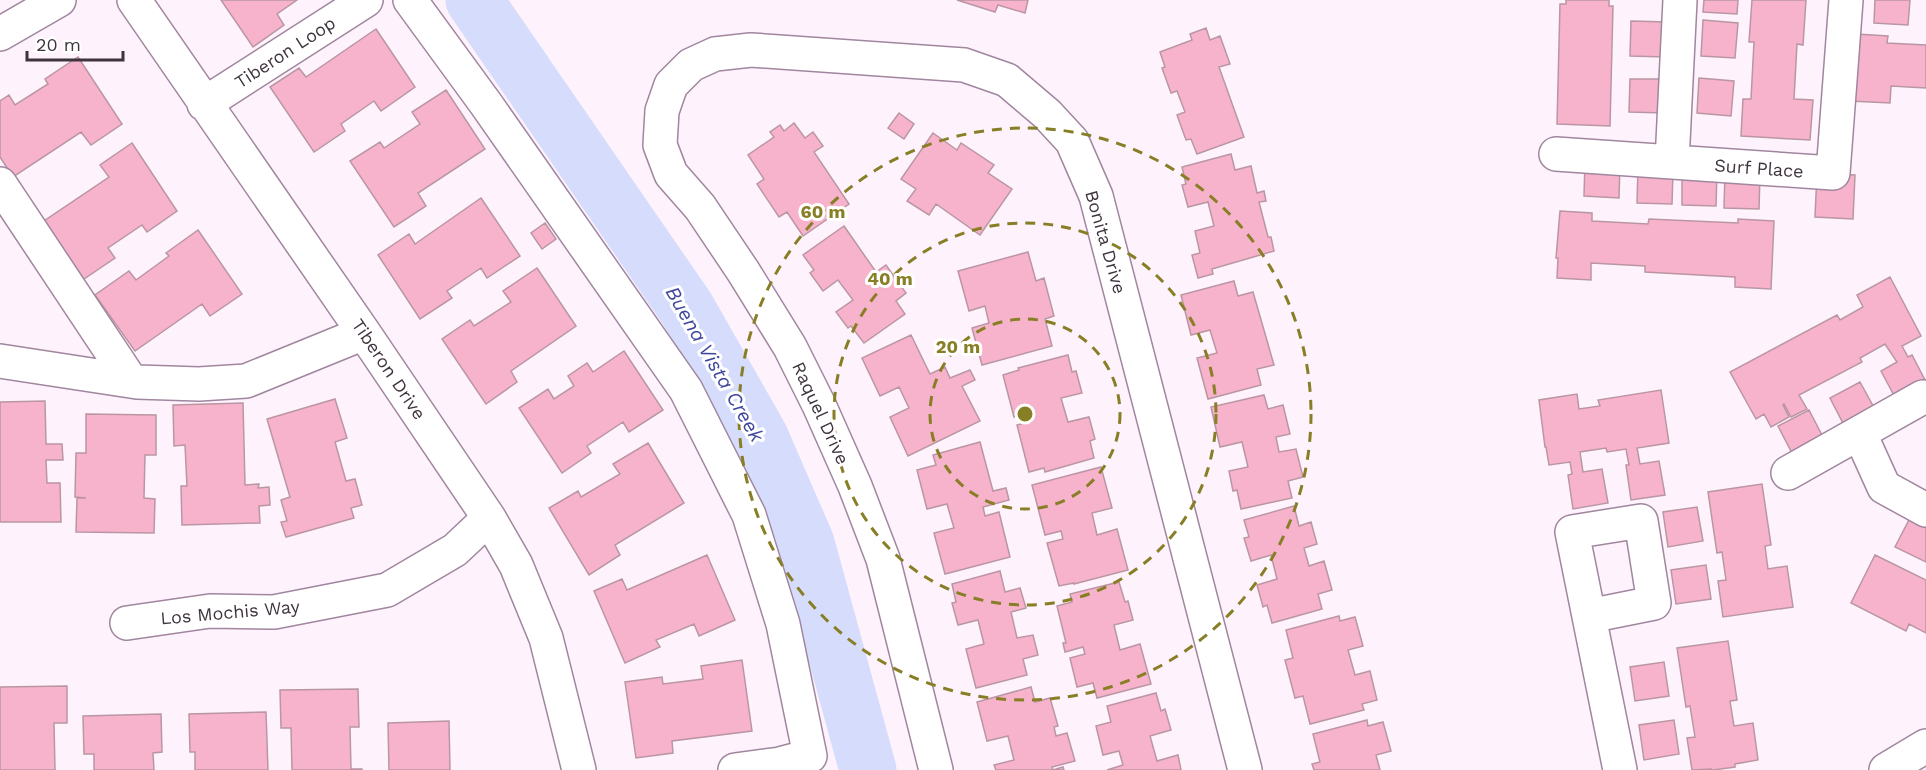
<svg xmlns="http://www.w3.org/2000/svg" width="1926" height="770" font-family="'Work Sans',sans-serif">
<style>
.lines{fill:none;stroke-linecap:round;stroke-linejoin:round}
.river{stroke:#d6ddfc;stroke-width:57}
.building{fill:#f8b3cc;stroke:#ba96a2;stroke-width:1.5}
.minor-casing{stroke:#a0869e;stroke-width:36}
.minor{stroke:#fff;stroke-width:33}
.ring{fill:none;stroke:#877e25;stroke-width:3;stroke-dasharray:10 8}
.labels{text-anchor:middle;dominant-baseline:central;stroke-width:6;stroke-linejoin:round;paint-order:stroke}
.street-label{font-size:18px;fill:#3f343e;stroke:#fff}
.water-label{font-size:20px;font-style:italic;fill:#3f489d;stroke:#fff}
.centre{fill:#877e25;stroke:#fff;stroke-width:3}
.ring-label{font-size:18px;text-anchor:middle;font-weight:bold;fill:#877e25;stroke:#fff;stroke-width:6;stroke-linejoin:round;paint-order:stroke}
</style>
<rect width="100%" height="100%" fill="#fef2fd"/>
<g class="lines">
<path class="river" d="M474 0 687 309 760 437 806 543 868 770"/>
</g>
<path class="building" d="M221 0H297L277 14 284 25 253 47Z
M957 0H1028L1025 13 998 5 995 12Z
M1566 0H1609V6H1613L1610 126 1557 124 1560 4H1566Z
M1704 0H1738L1737 14 1703 12Z
M1752 0H1806L1803 45 1797 44 1794 99 1813 100 1810 140 1741 136 1743 99H1751L1754 42H1749Z
M1875 0H1910L1908 25 1874 23Z
M1703 20 1738 23 1735 58 1701 56Z
M1631 21 1667 22 1665 57 1630 56Z
M1206 28 1210 40 1220 36 1230 64 1219 67 1244 137 1197 154 1191 139 1186 140 1177 115 1185 112 1177 91 1171 93 1162 68 1165 67 1160 52 1192 40 1190 34Z
M376 29 415 87 381 111 374 101 341 124 345 131 314 152 270 87 299 68 306 77Z
M1856 34 1888 36 1887 43 1926 45V88L1891 86 1890 103 1850 101Z
M78 57 122 124 91 145 81 132 13 177 0 157V101L9 95 15 105 48 84 45 79Z
M1699 78 1734 81 1731 116 1697 113Z
M1630 79H1665L1664 113 1629 112Z
M446 90 485 149 418 193 426 206 394 227 350 161 380 142 384 148 420 124 412 112Z
M899 113 914 124 904 139 888 128Z
M794 123 805 138 813 132 823 146 814 152 849 204 803 236 787 212 779 217 757 184 764 179 748 155 774 137 770 132 780 125 784 131Z
M933 133 957 150 961 143 994 165 988 173 1012 189 980 235 936 204 929 215 907 201 916 189 901 179Z
M132 143 177 211 147 232 142 225 108 248 115 258 81 281 41 223 109 177 100 165Z
M1231 154 1235 170 1251 166 1257 193 1264 191 1266 201 1259 202 1268 237H1271L1274 251 1212 269 1213 274 1198 278 1192 255 1200 253 1195 231 1214 226 1208 202 1188 207 1182 185 1186 184 1182 167Z
M1585 162 1620 163 1619 198 1584 196Z
M1638 169 1673 171 1672 204 1637 203Z
M1682 171 1717 172 1716 206 1682 205Z
M1725 173 1760 174 1759 209 1724 208Z
M1817 173 1855 175 1853 219 1815 217Z
M481 198 520 256 487 278 481 268 447 291 452 298 420 319 378 255 409 234 415 244Z
M1560 211 1592 213V221L1648 224 1649 219 1738 223V219L1774 221 1771 289 1735 287V277L1645 272V266L1591 263V280L1557 278 1558 258H1556Z
M545 223 556 239 542 249 531 233Z
M844 226 876 272 886 265 906 293 896 301 905 314 864 343 851 326 848 328 836 312 853 300 838 280 823 291 810 273 814 270 803 255Z
M198 230 242 294 210 316 202 304 135 351 95 295 129 271 136 280 169 256 166 253Z
M1028 252 1036 281 1044 278 1054 316 1045 319 1052 346 982 365 972 328 989 323 985 306 969 311 958 271Z
M537 268 576 326 511 371 517 382 486 404 442 339 470 320 474 326 511 302 503 291Z
M1890 277 1921 336 1902 346 1908 357 1912 355 1926 382 1897 401 1881 371 1897 362 1885 344 1860 358 1862 362 1799 395 1807 409 1791 417 1784 404 1783 405 1789 417 1771 427 1764 414 1756 419 1730 372 1837 315 1840 320 1863 307 1857 295Z
M1234 281 1238 296 1253 292 1274 365 1257 369 1261 385 1208 399 1197 358 1217 353 1210 330 1191 335 1181 295Z
M911 335 930 374 945 367 950 378 970 370 975 380 962 386 980 421 908 456 890 417 909 408 899 387 880 396 862 358Z
M624 351 663 410 629 432 623 422 587 446 591 453 562 473 519 408 548 389 554 399 574 386 568 376 587 363 593 372Z
M1068 355 1072 372 1076 371 1082 393 1061 398 1068 422 1089 417 1095 439 1090 441 1094 458 1045 472 1044 468 1029 472 1017 425 1032 421 1029 413 1014 417 1003 375 1019 370 1018 368Z
M1860 382 1877 413 1846 429 1830 398Z
M1661 390 1669 443 1637 448 1640 464 1659 461 1665 495 1631 500 1626 465H1629L1626 449 1607 452 1606 448 1580 452 1583 472 1602 469 1608 503 1573 509 1568 475 1572 474 1570 462 1549 465 1546 447H1545L1539 400 1577 394 1579 409 1600 406 1598 400Z
M1264 395 1268 409 1283 405 1290 434 1276 437 1279 452 1296 449 1303 477 1288 481 1292 498 1241 509 1237 490 1233 491 1229 471 1248 467 1242 442 1220 447 1211 407Z
M335 399 347 438 335 442 346 481 355 479 362 505 351 508 354 518 286 537 281 522 287 521 281 500 290 497 267 419Z
M45 401 46 444H62L63 460H46L47 483H60L61 522H0V402Z
M243 403 245 485 259 484 258 488 269 487 270 505 259 506 260 523 182 525 181 486H187L185 445 174 446 173 405Z
M1809 410 1825 441 1794 457 1778 426Z
M86 414 156 415V455H145L144 498 155 499 154 533 76 532 77 498H86L75 497 76 453H86Z
M980 442 993 491 1006 488 1009 500 983 507 985 516 999 512 1010 557 945 574 934 533 954 528 947 504 927 509 917 470 936 465 933 455Z
M648 443 684 503 615 545 620 555 589 575 549 508 578 491 581 497 620 474 613 464Z
M1101 467 1112 508 1092 513 1097 535 1117 529 1128 570 1074 584V583L1059 586 1047 543 1063 539 1061 531 1045 535 1032 485Z
M1762 484 1771 545 1765 546 1768 569 1787 566 1793 607 1723 617 1718 581 1726 580 1722 552 1717 553 1708 492Z
M1294 506 1299 526 1311 522 1317 544 1304 548 1309 566 1324 561 1332 590 1318 594 1322 609 1272 623 1267 605 1263 607 1257 585 1277 579 1271 555 1251 561 1244 538 1249 537 1244 520Z
M1697 507 1703 541 1668 547 1663 512Z
M1911 516 1926 524V562L1895 547Z
M707 555 735 620 699 636 694 624 656 640 660 647 625 663 594 591 622 579 627 590Z
M1875 555 1926 580V633L1909 624 1906 631 1851 603Z
M1706 565 1711 599 1676 604 1671 570Z
M1000 571 1005 592 1020 588 1026 608 1011 612 1017 638 1033 635 1038 655 1023 659 1027 675 976 688 966 649 984 644 978 620 958 625 952 603 956 602 952 584Z
M1119 582 1125 602 1128 601 1133 620 1114 625 1120 650 1140 644 1151 684 1097 698 1093 683 1077 687 1070 658 1085 654 1083 647 1065 652 1063 643H1066L1057 606 1072 602 1070 594Z
M1339 616 1340 621 1355 617 1363 646 1348 650 1355 675 1370 671 1377 700 1362 704 1364 710 1310 724 1303 696 1295 698 1285 660 1293 658 1286 630Z
M1728 641 1737 700 1730 701 1734 726 1753 723 1758 760 1735 764V767L1713 770 1711 769 1692 770 1687 738 1695 737 1690 706 1686 707 1677 648Z
M742 660 752 731 672 741 673 753 636 758 625 682 662 677 663 684 703 679 701 666Z
M1664 662 1669 696 1635 701 1630 667Z
M67 686V723H54L55 770H0V687Z
M1031 687 1035 702 1050 698 1058 726 1054 727 1056 736 1067 733 1075 761 1052 767 1053 770 1063 767 1064 770H996L994 765 1014 760 1008 736 987 741 977 702Z
M358 689 359 727H350L351 769H362V770H292L291 728H281L280 690Z
M1156 693 1161 711 1165 709 1171 730 1150 736 1157 761 1178 755 1181 770H1107L1123 765 1119 751 1103 755 1096 726 1111 722 1107 706Z
M266 712 268 770H195V752H190L189 714Z
M161 714 162 752 153 753 154 770H94V754H84L83 716Z
M1367 720 1368 726 1383 722 1391 751 1376 755 1380 770H1314L1312 764 1320 762 1313 734Z
M1674 720 1679 754 1644 760 1639 725Z
M449 721 450 770H389L388 723Z"/>
<g class="lines">
<g class="minor-casing">
<path id="minor" d="M134 0 364 333 489 518 516 565 546 638 579 770
M410 0 486 104 686 390 749 515 783 624 810 756 780 764 735 770
M0 34 59 0
M204 104 366 0
M1556 154 1833 173 1846 0
M1672 162 1680 0
M0 184 131 381
M0 361 137 382 199 384 246 381 364 333
M1860 434 1884 487 1926 510
M1788 473 1923 397
M1589 616 1654 603 1641 521 1572 532 1620 770
M127 623 210 611 274 612 387 590 455 550 489 518
M936 770 883 559 855 486 819 405 790 347 743 271 700 207 671 174 660 145 662 111 671 85 691 65 715 54 751 50 964 65 1007 80 1047 114 1072 141 1096 196 1245 770
M1886 770 1926 746"/>
</g>
<use href="#minor" class="minor"/>
</g>
<g class="ring">
<circle cx="1025" cy="414" r="95"/>
<circle cx="1025" cy="414" r="191"/>
<circle cx="1025" cy="414" r="286"/>
</g>
<g class="labels">
<g class="street-label">
<text transform="translate(285 52) rotate(-33)">Tiberon Loop</text>
<text transform="translate(1759 168) rotate(4)">Surf Place</text>
<text transform="translate(1106 242) rotate(74)">Bonita Drive</text>
<text transform="translate(389 369) rotate(56)">Tiberon Drive</text>
<text transform="translate(821 413) rotate(65)">Raquel Drive</text>
<text transform="translate(230 612) rotate(-5)">Los Mochis Way</text>
</g>
<g class="water-label">
<text transform="translate(715 364) rotate(60)">Buena Vista Creek</text>
</g>
</g>
<circle cx="1025" cy="414" r="9" class="centre"/>
<g class="ring-label">
<text x="823" y="218">60 m</text>
<text x="890" y="285">40 m</text>
<text x="958" y="353">20 m</text>
</g>
<path d="M27 51v9h96v-9" fill="none" stroke="#3f343e" stroke-width="3"/>
<text x="36" y="51" font-size="18" fill="#3f343e" stroke="#ffffff" stroke-width="4.5" paint-order="stroke">20 m</text>
</svg>
